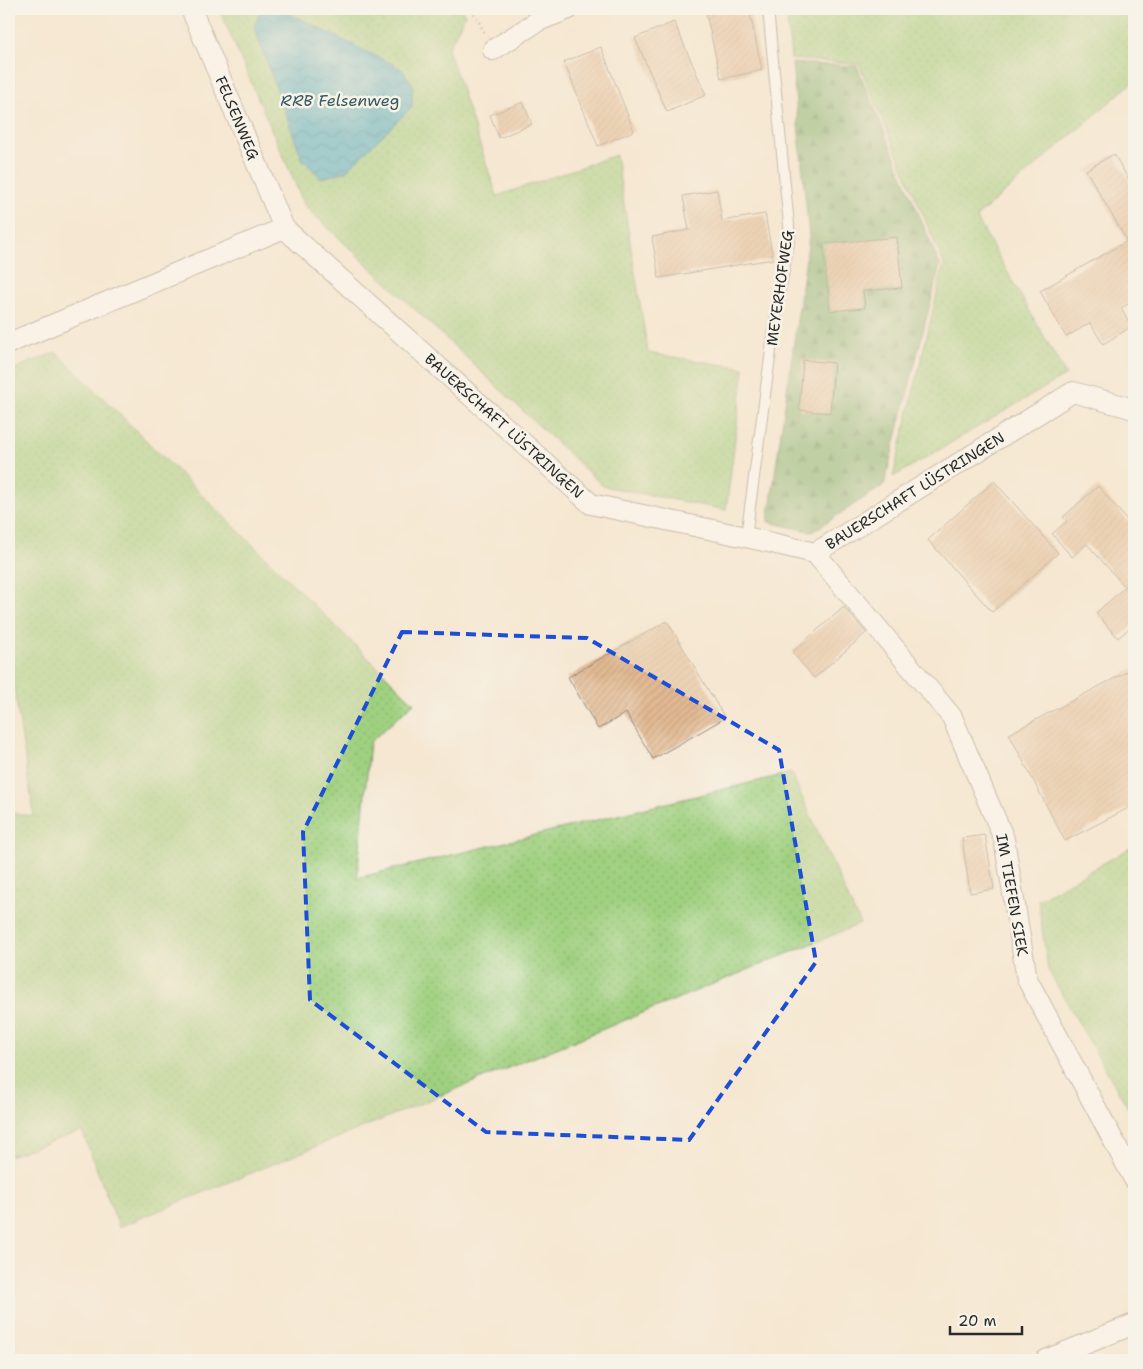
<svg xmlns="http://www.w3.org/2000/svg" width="1143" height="1369" font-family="'Shantell Sans',sans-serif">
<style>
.grass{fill:url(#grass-dots);stroke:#657e55}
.forest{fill:url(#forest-firs);stroke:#556e4c}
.water{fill:url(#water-waves);stroke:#386b78}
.building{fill:url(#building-hatch)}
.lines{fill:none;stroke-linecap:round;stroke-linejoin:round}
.service-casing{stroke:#90897e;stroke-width:12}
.minor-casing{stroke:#90897e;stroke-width:22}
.path{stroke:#90897e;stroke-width:3;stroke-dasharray:1 4;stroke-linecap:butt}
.service{stroke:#fff;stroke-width:10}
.minor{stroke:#fff;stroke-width:20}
.marked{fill:none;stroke:#1d4ed8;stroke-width:4;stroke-dasharray:10 6;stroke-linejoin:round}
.labels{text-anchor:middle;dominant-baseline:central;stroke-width:5;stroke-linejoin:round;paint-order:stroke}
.street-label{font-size:15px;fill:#2b2b2b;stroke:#f7f3e8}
.water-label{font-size:16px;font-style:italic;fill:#345861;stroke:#f7f3e8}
</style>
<defs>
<pattern id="grass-dots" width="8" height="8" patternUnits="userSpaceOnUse" patternTransform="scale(1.25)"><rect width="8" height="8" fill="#9fd07f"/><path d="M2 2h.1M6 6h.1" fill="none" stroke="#89b36e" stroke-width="1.8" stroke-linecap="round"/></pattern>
<pattern id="forest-firs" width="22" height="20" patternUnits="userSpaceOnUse" patternTransform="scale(1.25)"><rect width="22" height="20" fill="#7fb26e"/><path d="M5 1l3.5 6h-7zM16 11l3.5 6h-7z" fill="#68915b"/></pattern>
<pattern id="water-waves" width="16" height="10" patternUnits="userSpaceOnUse" patternTransform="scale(1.25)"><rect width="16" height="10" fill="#44abc4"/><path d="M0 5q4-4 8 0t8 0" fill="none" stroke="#398b9f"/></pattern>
<pattern id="building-hatch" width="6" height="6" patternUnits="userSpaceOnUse" patternTransform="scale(1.25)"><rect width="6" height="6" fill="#e2ba93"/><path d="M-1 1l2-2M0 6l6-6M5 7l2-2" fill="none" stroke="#c2a07f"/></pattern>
</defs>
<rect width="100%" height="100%" fill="#f7f3e8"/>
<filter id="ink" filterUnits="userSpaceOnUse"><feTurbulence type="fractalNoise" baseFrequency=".02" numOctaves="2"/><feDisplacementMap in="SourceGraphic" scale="10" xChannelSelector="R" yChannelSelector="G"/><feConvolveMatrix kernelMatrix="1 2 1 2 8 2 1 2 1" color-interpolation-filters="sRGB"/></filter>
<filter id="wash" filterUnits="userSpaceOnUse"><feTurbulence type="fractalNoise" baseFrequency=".0096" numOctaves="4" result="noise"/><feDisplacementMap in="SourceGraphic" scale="20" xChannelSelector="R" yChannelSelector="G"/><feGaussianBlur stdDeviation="1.12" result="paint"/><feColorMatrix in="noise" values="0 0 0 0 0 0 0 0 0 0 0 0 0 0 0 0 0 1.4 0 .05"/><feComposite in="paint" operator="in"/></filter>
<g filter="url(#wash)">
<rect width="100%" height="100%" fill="#f5e7d2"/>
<path class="grass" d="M219 9H462L465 15 448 49 497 196 616 155 648 353 744 368 726 510 603 486 305 206Z
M786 9H1134V81L976 217 1066 375 893 477 944 264 859 64 791 59Z
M56 352 414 703 370 742 357 878 791 773 860 924 119 1227 82 1131 9 1156V813L34 816 9 656V371Z
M1134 846V1118L1048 970 1038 900Z"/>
<path class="forest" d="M792 63 857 66 940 265 884 485 812 532 768 522 809 237Z"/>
<path class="water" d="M261 9H280L402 69 413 85 412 107 345 172 321 178 302 159 254 27Z"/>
<g id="blocks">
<path class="building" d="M729 9H749L762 70 721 79 706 14Z
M674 22 706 95 667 112 635 38Z
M601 47 634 131 598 146 564 62Z
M523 102 532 124 499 138 490 115Z
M1114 154 1134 189V301L1121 308 1131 327 1103 344 1090 323 1066 337 1040 291 1127 241 1086 170Z
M717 190 722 221 765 214 773 259 659 278 652 237 689 230 683 196Z
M897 237 902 288 863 291 865 308 830 311 823 244Z
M803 360 834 363 830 413 799 410Z
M994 481 1058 553 992 612 928 540Z
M1098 486 1134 528V624L1118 638 1096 613 1125 587 1087 544 1072 557 1052 534 1067 521 1063 517Z
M844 607 866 633 814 678 792 652Z
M667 621 725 718 653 759 626 713 598 729 568 677Z
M1134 668V805L1065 841 1009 734Z
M985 835 994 889 970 893 962 838Z"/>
</g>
</g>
<g filter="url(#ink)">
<use href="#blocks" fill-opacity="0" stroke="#90897e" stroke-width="1"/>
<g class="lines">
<g class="service-casing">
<path id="service" d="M746 537 775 320 790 236 768 9"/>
</g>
<g class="minor-casing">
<path id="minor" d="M191 9 284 228
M493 50 538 21 569 9
M9 343 284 228 591 504 746 537 815 553 1073 392 1134 409
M815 553 952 717 1004 839 1027 979 1134 1179
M1046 1360 1134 1324"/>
</g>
<path class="path" d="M472 9 484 32"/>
<use href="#service" class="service"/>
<use href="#minor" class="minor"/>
</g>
</g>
<path d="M0 0H1143V1369H0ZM402 632 587 638 779 750 816 962 689 1140 486 1132 310 1000 303 832Z" fill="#f5e7d2" fill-opacity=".55" fill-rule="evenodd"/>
<path class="marked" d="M402 632 587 638 779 750 816 962 689 1140 486 1132 310 1000 303 832Z"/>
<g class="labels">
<g class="street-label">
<text transform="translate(237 118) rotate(67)">FELSENWEG</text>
<text transform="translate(780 288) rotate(-82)">MEYERHOFWEG</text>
<text transform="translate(504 426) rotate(42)">BAUERSCHAFT LÜSTRINGEN</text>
<text transform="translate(915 491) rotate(-32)">BAUERSCHAFT LÜSTRINGEN</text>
<text transform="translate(1012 895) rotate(80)">IM TIEFEN SIEK</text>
</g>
<g class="water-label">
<text x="340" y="100">RRB Felsenweg</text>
</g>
</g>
<rect width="1143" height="1369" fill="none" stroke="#f7f3e8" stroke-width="30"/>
<path d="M950 1326v8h72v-8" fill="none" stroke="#2b2b2b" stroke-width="2.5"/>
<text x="958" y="1326" font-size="15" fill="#2b2b2b" stroke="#f7f3e8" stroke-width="4" paint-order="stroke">20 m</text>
</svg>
